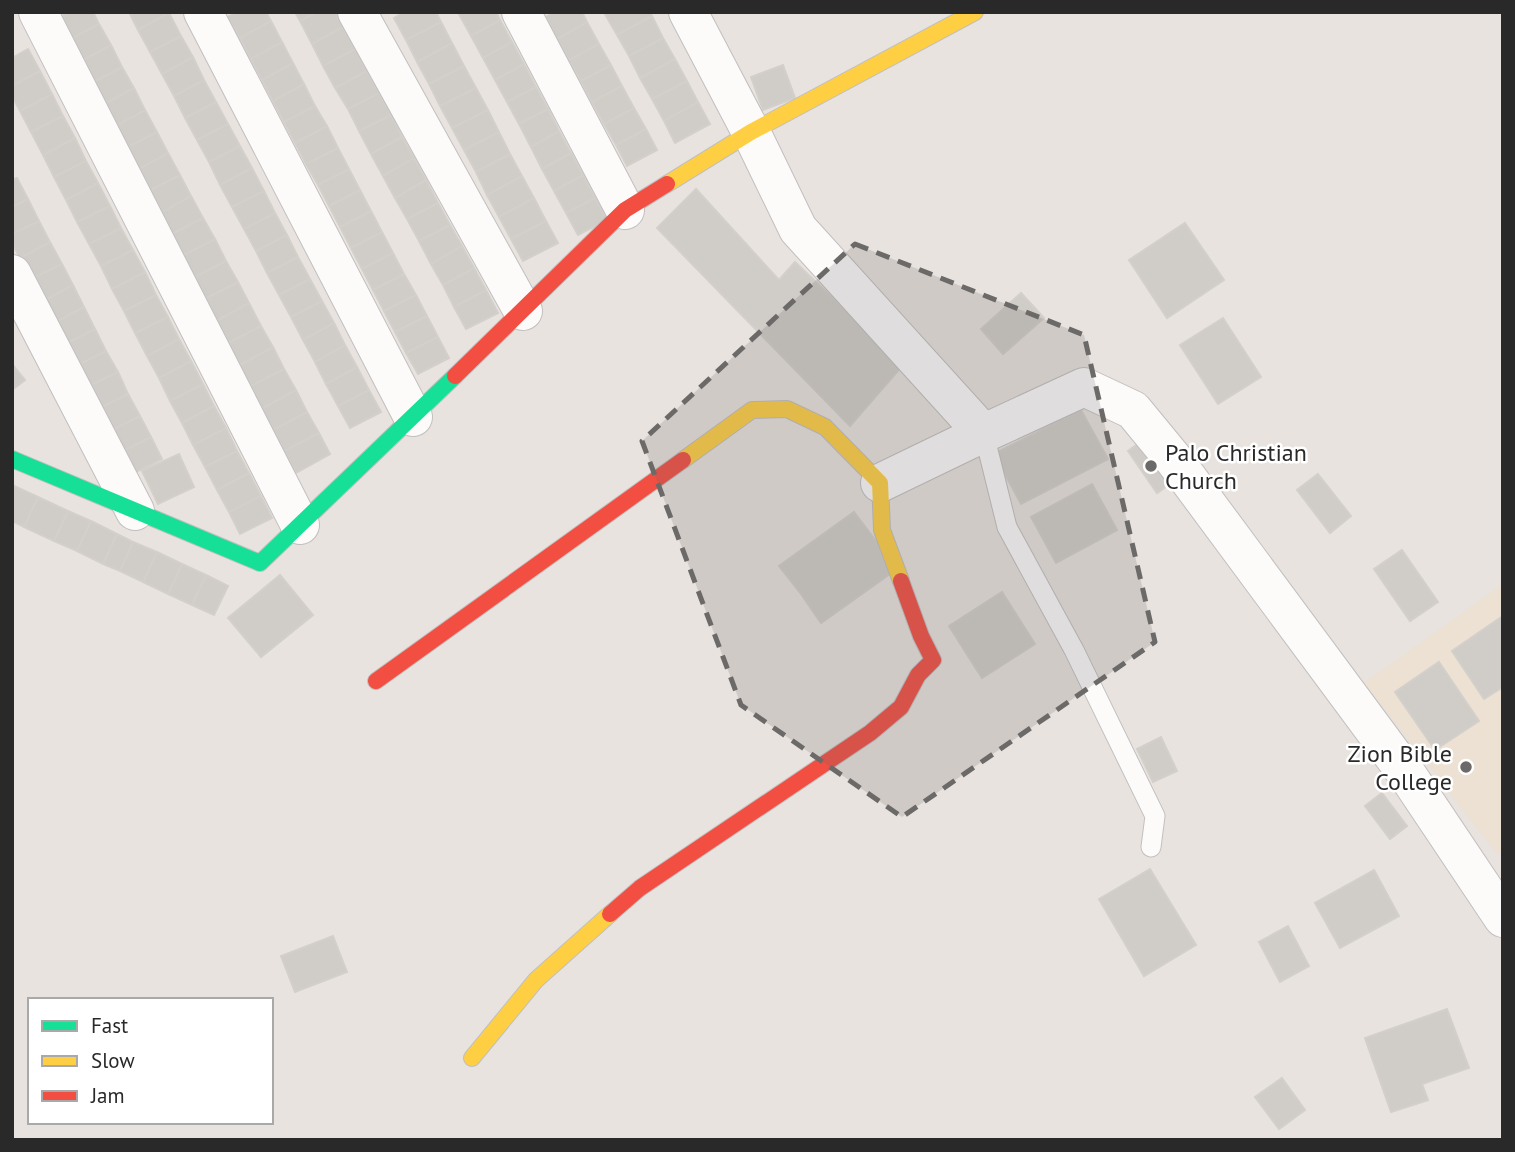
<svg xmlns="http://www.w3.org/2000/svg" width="1515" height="1152" font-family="'PT Sans',sans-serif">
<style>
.education{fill:#ece1d2}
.building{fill:#d0cdc9;stroke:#d3cfca;stroke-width:2}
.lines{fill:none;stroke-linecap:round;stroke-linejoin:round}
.lane-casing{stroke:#c1bfc0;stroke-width:21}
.street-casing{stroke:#c1bfc0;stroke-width:40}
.fast-casing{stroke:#c1bfc0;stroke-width:18}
.slow-casing{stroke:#c1bfc0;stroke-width:18}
.jam-casing{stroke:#c1bfc0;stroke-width:18}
.lane{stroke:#fcfbfa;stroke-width:19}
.street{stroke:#fcfbfa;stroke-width:38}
.fast{stroke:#16e098;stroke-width:16}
.slow{stroke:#ffcf43;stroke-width:16}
.jam{stroke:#f24e42;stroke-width:16}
.marked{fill:#6c6a68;fill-opacity:0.2;stroke:#6c6a68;stroke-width:5;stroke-dasharray:14 9;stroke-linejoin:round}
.poi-dot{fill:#6c6a68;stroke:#fff;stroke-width:2.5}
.labels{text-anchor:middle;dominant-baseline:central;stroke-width:5;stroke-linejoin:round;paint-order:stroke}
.poi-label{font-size:24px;fill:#292929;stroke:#fff;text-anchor:start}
</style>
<rect width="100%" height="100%" fill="#e8e3de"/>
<path class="education" d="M1503 584V851L1497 854 1364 683Z"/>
<path class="building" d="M69 12H93L99 24 65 42 53 21Z
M129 12H169V13L138 30Z
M237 12H266L271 21 240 38 228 17Z
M295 12H317L300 21Z
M317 12H335L343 27 312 44 300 21Z
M404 12H436L441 22 406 40 394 18Z
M462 12H496L500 20 471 36 459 14Z
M555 12H582L587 22 557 39 546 17Z
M608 12H650L652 16 617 35 605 14Z
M169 13 181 36 150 52 138 30Z
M652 16 663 38 629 56 617 35Z
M500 20 512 42 483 58 471 36Z
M271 21 282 42 251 59 240 38Z
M441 22 452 43 417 62 406 40Z
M587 22 599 44 569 60 557 39Z
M99 24 111 45 76 64 65 42Z
M343 27 355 49 323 66 312 44Z
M181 36 193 57 162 74 150 52Z
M663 38 675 59 640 78 629 56Z
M282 42 293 63 262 80 251 59Z
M512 42 524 64 495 80 483 58Z
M452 43 464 66 429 84 417 62Z
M599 44 611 65 581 81 569 60Z
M111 45 122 67 88 85 76 64Z
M28 49 40 71 12 86V58Z
M355 49 367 71 335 88 323 66Z
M193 57 204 80 174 96 162 74Z
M675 59 687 81 652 99 640 78Z
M293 63 304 84 273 101 262 80Z
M524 64 536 87 507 102 495 80Z
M611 65 622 86 592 102 581 81Z
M783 65 795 98 763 110 751 77Z
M464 66 476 88 440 106 429 84Z
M122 67 134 88 99 107 88 85Z
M40 71 52 94 20 111 12 96V86Z
M367 71 379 93 348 109 335 88Z
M204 80 216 102 185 118 174 96Z
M687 81 698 102 664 121 652 99Z
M304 84 315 106 284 122 273 101Z
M622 86 634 108 604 124 592 102Z
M536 87 548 109 519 124 507 102Z
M134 88 145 110 111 129 99 107Z
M476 88 488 110 452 128 440 106Z
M379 93 391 115 359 131 348 109Z
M52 94 63 116 31 132 20 111Z
M216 102 228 124 197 140 185 118Z
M698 102 710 124 675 143 664 121Z
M315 106 327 126 295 143 284 122Z
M634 108 646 129 616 145 604 124Z
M548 109 559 131 531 147 519 124Z
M145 110 157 132 122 150 111 129Z
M488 110 499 132 464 150 452 128Z
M391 115 402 137 371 154 359 131Z
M63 116 75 138 43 155 31 132Z
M228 124 240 146 209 162 197 140Z
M327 126 338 148 306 164 295 143Z
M646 129 657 150 627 166 616 145Z
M559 131 571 153 542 169 531 147Z
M157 132 168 153 134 172 122 150Z
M499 132 510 154 476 172 464 150Z
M402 137 414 158 383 176 371 154Z
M75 138 86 161 54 177 43 155Z
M240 146 252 168 220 185 209 162Z
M338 148 349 169 318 185 306 164Z
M168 153 180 175 145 193 134 172Z
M571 153 583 175 554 191 542 169Z
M510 154 522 176 487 195 476 172Z
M414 158 426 180 395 198 383 176Z
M86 161 98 183 66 200 54 177Z
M252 168 264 191 232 207 220 185Z
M349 169 360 190 329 206 318 185Z
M180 175 191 196 157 215 145 193Z
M583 175 595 198 566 213 554 191Z
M522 176 534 198 499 217 487 195Z
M17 178 28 199 12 207V180Z
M426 180 438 203 407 219 395 198Z
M98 183 110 206 77 222 66 200Z
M696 189 779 280 795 262 903 365 850 426 657 228Z
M360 190 371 211 340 227 329 206Z
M264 191 275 213 244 229 232 207Z
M191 196 203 218 168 236 157 215Z
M534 198 546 221 511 239 499 217Z
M595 198 607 220 578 235 566 213Z
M28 199 39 221 12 234V207Z
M438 203 450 225 419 241 407 219Z
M110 206 121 228 89 244 77 222Z
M371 211 382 232 351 248 340 227Z
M275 213 287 235 256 251 244 229Z
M203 218 215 239 180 257 168 236Z
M39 221 50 242 20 258 12 243V234Z
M546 221 558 243 523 261 511 239Z
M1185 223 1224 280 1167 318 1129 260Z
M450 225 462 246 431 264 419 241Z
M121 228 133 250 101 266 89 244Z
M382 232 393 253 362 269 351 248Z
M287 235 298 257 267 273 256 251Z
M215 239 226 261 191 279 180 257Z
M50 242 62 264 31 279 20 258Z
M462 246 474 268 443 285 431 264Z
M133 250 145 272 112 289 101 266Z
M393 253 404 274 373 290 362 269Z
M298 257 310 279 279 295 267 273Z
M226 261 238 282 203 300 191 279Z
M62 264 73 285 43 301 31 279Z
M474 268 486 290 454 307 443 285Z
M145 272 156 295 124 311 112 289Z
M404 274 416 295 384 311 373 290Z
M310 279 322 301 291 317 279 295Z
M238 282 249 303 214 322 203 300Z
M73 285 84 307 54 323 43 301Z
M486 290 498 313 466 329 454 307Z
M1021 293 1044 318 1003 354 981 329Z
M156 295 168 317 135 333 124 311Z
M416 295 427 316 395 332 384 311Z
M322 301 334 323 303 340 291 317Z
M249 303 261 326 226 344 214 322Z
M84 307 95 329 65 344 54 323Z
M427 316 438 337 406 353 395 332Z
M168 317 179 339 147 356 135 333Z
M1223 318 1261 377 1218 404 1180 345Z
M334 323 345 345 315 362 303 340Z
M261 326 273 347 238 366 226 344Z
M95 329 106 351 76 366 65 344Z
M438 337 449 358 418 374 406 353Z
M179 339 191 361 159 378 147 356Z
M345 345 357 367 326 384 315 362Z
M273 347 284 369 249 387 238 366Z
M106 351 118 372 87 387 76 366Z
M191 361 203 384 170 401 159 378Z
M12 364 25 380 12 390Z
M357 367 369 390 338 406 326 384Z
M284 369 296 390 261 409 249 387Z
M118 372 128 394 98 409 87 387Z
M203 384 214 406 182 423 170 401Z
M296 390 307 412 273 430 261 409Z
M369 390 381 412 350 428 338 406Z
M128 394 140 416 110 431 98 409Z
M214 406 226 428 193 445 182 423Z
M1081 410 1108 459 1021 504 994 454Z
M307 412 319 433 284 451 273 430Z
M140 416 151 437 121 452 110 431Z
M226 428 237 451 205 467 193 445Z
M319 433 330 454 296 473 284 451Z
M151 437 162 459 132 474 121 452Z
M1145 439 1174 481 1157 493 1128 451Z
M237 451 249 473 217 490 205 467Z
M179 454 194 487 158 504 142 471Z
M249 473 261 496 229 512 217 490Z
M1318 474 1351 516 1330 533 1297 490Z
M1092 484 1117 530 1056 563 1031 517Z
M12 485 38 497 24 527 12 521Z
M261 496 272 518 240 534 229 512Z
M38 497 68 511 54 541 24 527Z
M68 511 91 521 77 551 54 541Z
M854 512 876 541 890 574 821 623 801 594 779 566Z
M91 521 117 534 103 564 77 551Z
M117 534 133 542 120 571 103 564Z
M133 542 157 552 143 582 120 571Z
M1402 550 1438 602 1410 621 1374 569Z
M157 552 182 564 168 594 143 582Z
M182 564 206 575 192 605 168 594Z
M206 575 228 586 214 615 192 605Z
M280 575 313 615 261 657 228 618Z
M1002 592 1035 644 982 678 949 626Z
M1503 616V687L1484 699 1452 651Z
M1439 662 1479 721 1435 750 1395 692Z
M1161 737 1177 771 1153 782 1137 749Z
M1382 793 1407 826 1390 839 1365 806Z
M1150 869 1196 945 1144 976 1099 899Z
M1374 870 1399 916 1340 948 1315 903Z
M1288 926 1309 966 1280 982 1259 942Z
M333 936 347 972 295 992 281 956Z
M1447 1009 1469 1068 1422 1084 1428 1100 1391 1112 1365 1038Z
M1282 1078 1305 1110 1279 1129 1255 1097Z"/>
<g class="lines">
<g class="lane-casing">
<path id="lane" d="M984 434 1007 527 1074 650 1155 816 1151 847"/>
</g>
<g class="street-casing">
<path id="street" d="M38 12 300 525
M203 12 413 417
M357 12 523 311
M521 12 625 210
M688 12 751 132 798 229 984 434
M12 274 135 511
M880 483 967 441 1084 387 1133 410 1175 461 1406 773 1503 918"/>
</g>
<g class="fast-casing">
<path id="fast" d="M12 459 260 563 455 376"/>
</g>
<g class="slow-casing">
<path id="slow" d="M667 184 751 132 975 12
M683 460 752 410 787 409 825 427 880 483 882 530 901 581
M472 1058 536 980 610 914"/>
</g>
<g class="jam-casing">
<path id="jam" d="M455 376 625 210 667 184
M376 681 683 460
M610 914 640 888 870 733 901 707 918 675 933 660 921 636 901 581"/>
</g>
<use href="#lane" class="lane"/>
<use href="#street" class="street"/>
<use href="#fast" class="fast"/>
<use href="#slow" class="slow"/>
<use href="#jam" class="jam"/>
</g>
<path class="marked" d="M855 244 1084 335 1155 642 902 817 741 705 642 441Z"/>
<g class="poi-dot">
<circle cx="1151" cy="466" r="7"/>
<circle cx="1466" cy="767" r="7"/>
</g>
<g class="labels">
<g class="poi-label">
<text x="1165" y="452">Palo Christian<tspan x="1165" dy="28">Church</tspan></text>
<text x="1452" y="753" text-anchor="end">Zion Bible<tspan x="1452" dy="28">College</tspan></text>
</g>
</g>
<rect width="1515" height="1152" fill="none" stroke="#292929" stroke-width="28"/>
<rect x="28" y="998" width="245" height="126" fill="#ffffff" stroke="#a9a9a9" stroke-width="2"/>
<rect x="42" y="1021" width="35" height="10" fill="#16e098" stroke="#a9a9a9" stroke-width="2"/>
<text x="91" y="1033" font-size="21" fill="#292929">Fast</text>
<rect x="42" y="1056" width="35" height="10" fill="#ffcf43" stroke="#a9a9a9" stroke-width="2"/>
<text x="91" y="1068" font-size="21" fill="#292929">Slow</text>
<rect x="42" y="1091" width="35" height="10" fill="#f24e42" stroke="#a9a9a9" stroke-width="2"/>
<text x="91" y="1103" font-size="21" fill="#292929">Jam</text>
</svg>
